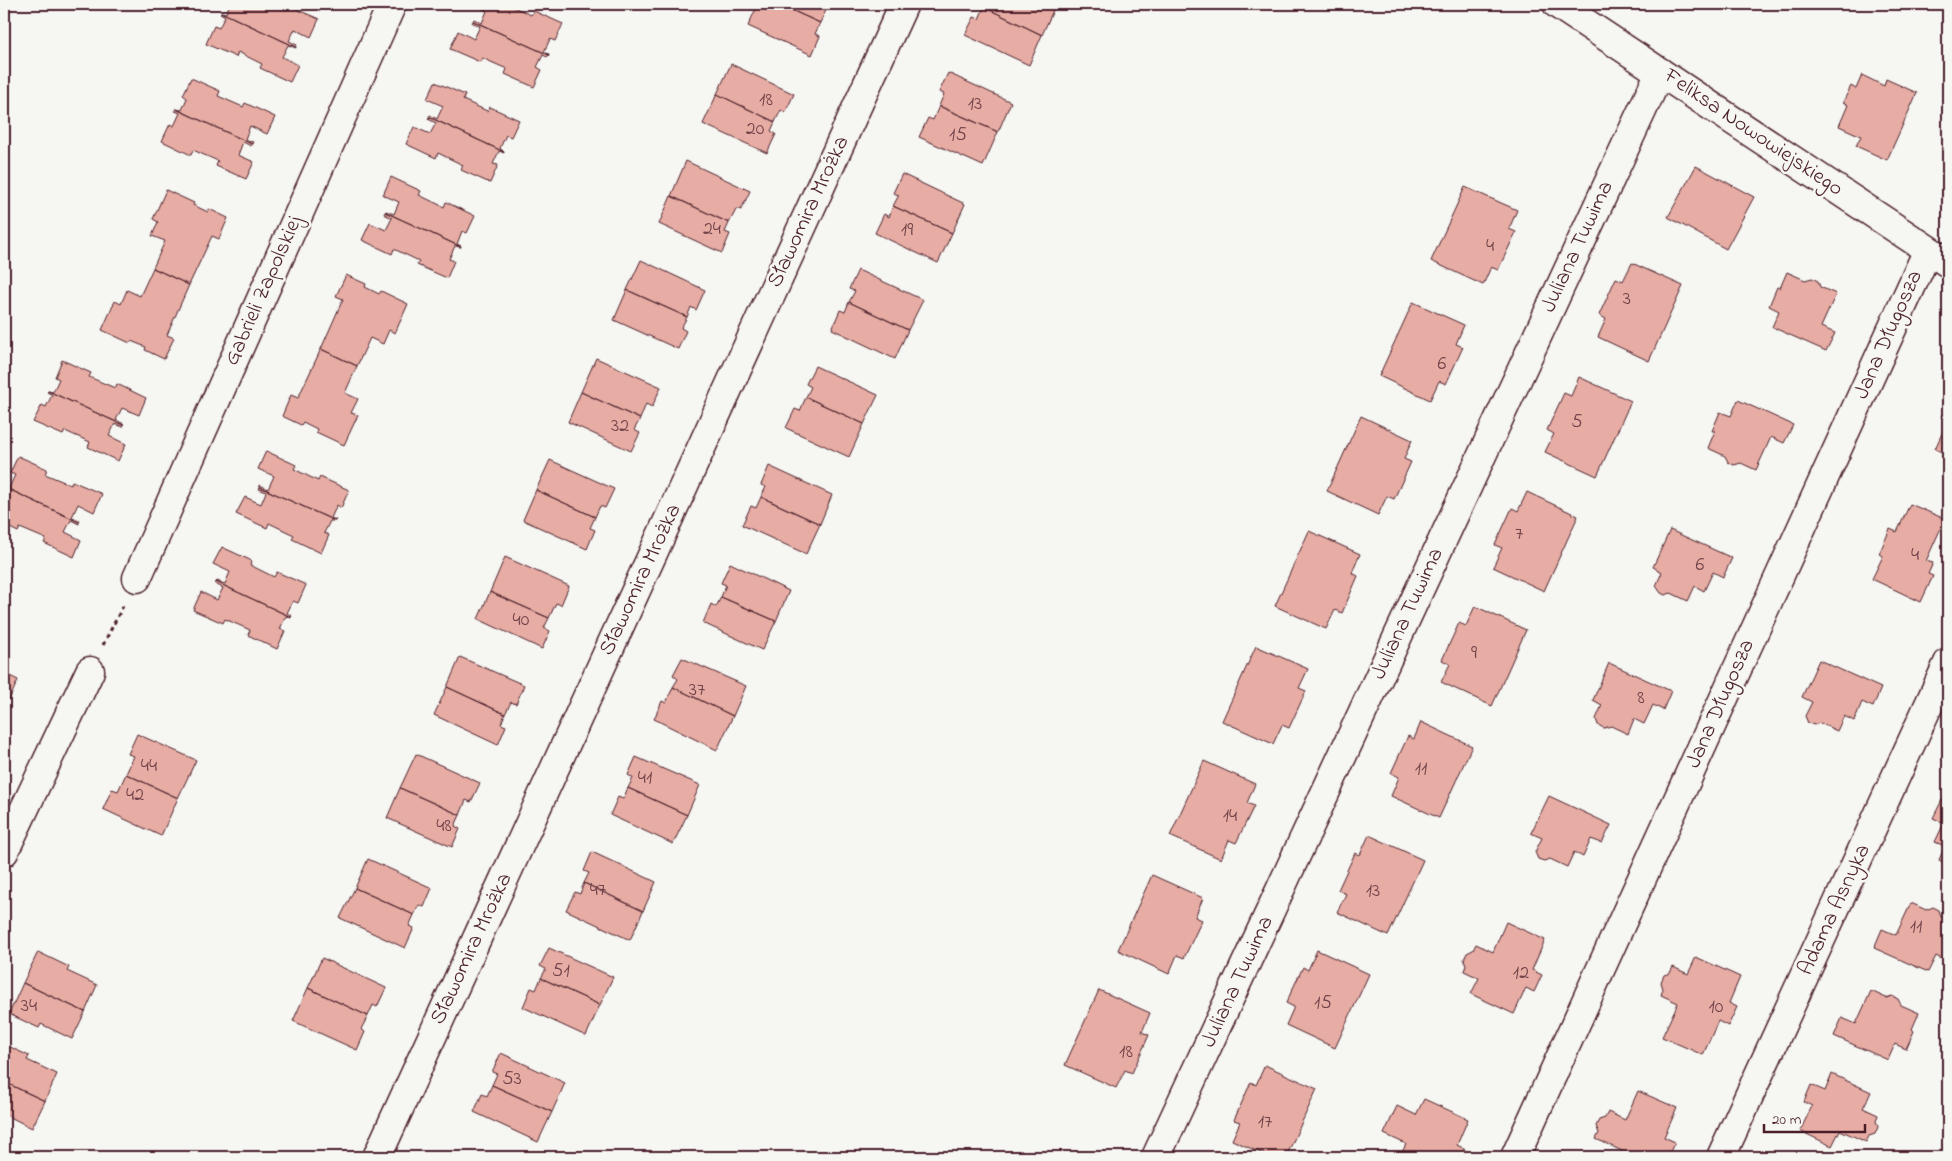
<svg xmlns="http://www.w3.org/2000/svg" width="1952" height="1161" font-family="'Indie Flower',sans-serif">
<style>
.building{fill:#e7ada4;stroke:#4a1f2b}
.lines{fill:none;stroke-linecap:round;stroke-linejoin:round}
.minor-casing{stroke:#4a1f2b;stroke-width:31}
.path{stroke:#4a1f2b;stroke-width:3;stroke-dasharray:4 4;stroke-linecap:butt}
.minor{stroke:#f6f6f2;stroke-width:28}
.labels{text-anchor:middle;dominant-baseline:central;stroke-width:5;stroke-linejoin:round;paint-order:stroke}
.number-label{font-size:20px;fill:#714249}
.street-label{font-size:22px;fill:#4a1f2b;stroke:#f6f6f2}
</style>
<rect width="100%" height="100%" fill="#f6f6f2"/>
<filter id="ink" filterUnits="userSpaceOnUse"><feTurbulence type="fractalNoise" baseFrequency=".02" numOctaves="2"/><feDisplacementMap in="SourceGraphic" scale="10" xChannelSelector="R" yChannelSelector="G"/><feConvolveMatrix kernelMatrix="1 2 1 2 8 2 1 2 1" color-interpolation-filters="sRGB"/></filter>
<g filter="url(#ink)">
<path class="building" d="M230 4H274L287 10 289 6 319 19 311 37 295 29 289 41 297 45 296 47 221 12 226 13Z
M472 4H507L531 15 534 11 563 24 555 41 550 39 544 52 549 54V55L473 21 474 19 482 23 487 11Z
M758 4H778L820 23 815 34 820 36 812 55 748 26Z
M778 4H836L833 10 827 8 820 23Z
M985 4H1051L1055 6 1042 35 984 7Z
M984 7 1042 35 1029 65 965 35 974 17 979 19Z
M221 12 296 47V48L288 45 282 57 298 65 290 82 260 68 262 64 238 52 236 57 206 44 214 26 219 28 225 16 220 13Z
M473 21 549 55 547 57 543 55 537 67 542 70 534 87 505 74 507 69 482 58 480 62 450 49 458 31 474 39 480 26 472 23Z
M731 64 794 94 785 113 781 110 775 122 717 94Z
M948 73 1011 102 998 132 939 106 944 94 939 92Z
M1862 75 1884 86 1886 79 1917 93 1887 160 1856 146 1861 136 1839 126 1848 105 1843 102 1851 86 1856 89Z
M191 78 220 91 218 96 243 107 245 103 275 117 267 134 250 126 245 139 253 142 252 144 176 109 182 110 187 98 183 95Z
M435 82 465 95 463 100 487 111 490 107 519 120 511 137 506 135 500 148 504 152 429 117 430 115 437 119 443 106 427 99Z
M717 94 775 122 771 131 776 134 767 153 703 124Z
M939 106 998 132 983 166 919 137 928 118 933 120Z
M176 109 252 144 251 146 243 142 238 155 254 162 246 179 216 166 218 161 193 150 191 155 162 141 170 124 174 126 180 113 175 111Z
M429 117 504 152V153L499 151 493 164 498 165 490 183 461 170 463 165 438 153 436 158 406 144 414 127 430 134 436 123 428 119Z
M686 161 750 191 741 210 737 208 729 223 671 196Z
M1696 166 1754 197 1726 249 1668 217Z
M902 174 965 204 952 233 893 206 899 195 893 193Z
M391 177 421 191 419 195 444 207 446 202 475 216 467 233 462 231 457 244 461 246V247L385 212 386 211 394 214 399 202 383 195Z
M1465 187 1517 210 1509 229 1516 232 1498 270 1491 267 1483 285 1431 261Z
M166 190 194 203 193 205 208 212 209 209 228 218 219 239 212 236 189 285 153 268 165 241 152 236 158 222 153 219Z
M671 196 729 223 725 232 730 234 722 253 659 224Z
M893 206 952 233 938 263 875 233 884 214 889 217Z
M385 212 461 247 455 246 449 259 454 261 447 278 417 265 419 261 394 249 392 254 362 240 370 223 386 230 392 218 384 214Z
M641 260 705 290 696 310 691 307 687 317 627 290Z
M1632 263 1683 286 1649 361 1598 337 1606 319 1599 315 1616 278 1623 281Z
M153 268 189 285 167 335 174 338 164 359 145 350 146 347 131 341 130 343 102 330 115 301 121 304 127 290 140 296Z
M858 270 923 300 908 330 849 302 855 291 849 289Z
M1787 272 1805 280 1812 278 1818 281 1820 287 1836 294 1821 327 1835 333 1826 351 1772 327 1779 311 1769 306 1777 287 1780 288Z
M346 275 366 284 365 287 379 294 381 291 408 304 395 333 389 330 383 344 370 338 357 366 321 349 343 299 336 296Z
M627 290 687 317 681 328 686 331 678 349 614 320Z
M849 302 908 330 895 359 832 329 840 310 845 312Z
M1413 302 1464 325 1456 344 1463 347 1446 384 1439 381 1430 400 1379 376Z
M321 349 357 366 345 393 358 399 351 413 358 415 344 445 316 432 317 429 303 422 301 425 282 416 291 395 298 398Z
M596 358 661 387 652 407 646 404 640 419 581 392Z
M62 360 91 373 89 377 115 388 117 384 146 398 139 415 122 408 116 420 124 424 123 425 48 391 53 392 59 379 55 377Z
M815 366 878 395 864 424 806 397 811 387 806 384Z
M1579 377 1631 401 1597 476 1545 452 1554 434 1547 430 1564 393 1571 396Z
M48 391 123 425V427L115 424 109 436 126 444 118 461 88 447 90 442 65 431 63 435 33 422 42 405 46 407 52 395 47 392Z
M581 392 640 419 634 430 640 433 631 451 568 422Z
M806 397 864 424 849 457 786 428 795 409 800 411Z
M1738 400 1793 425 1784 443 1771 437 1756 470 1741 463 1734 465 1728 462 1725 456 1708 448 1715 431H1712L1720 412 1731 416Z
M1948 402V420L1941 417Z
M1361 416 1412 440 1404 459 1411 462 1394 499 1387 496 1378 515 1327 491Z
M1948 420V455L1935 449Z
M266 451 296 465 294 469 318 481 320 477 349 490 341 508 337 505 331 518 336 520 335 521 260 487V485L268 489 274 476 258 469Z
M18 456 47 469 45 474 71 485 72 481 102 494 94 512 78 504 72 517 80 520 79 522 4 487 9 488 15 475 10 473Z
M550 460 614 489 605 508 600 506 595 517 536 490Z
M769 466 832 495 820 524 761 497 766 487 761 485Z
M4 487 79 522V524L71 520 65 532 81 540 74 557 44 543 46 539 20 528 18 532 4 525V500L8 491Z
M260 487 335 521H330L324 533 329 535 321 553 292 539 294 535 269 523 267 528 236 514 245 497 261 504 266 492 259 489Z
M536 490 595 517 590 528 595 530 587 549 523 520Z
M1527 492 1578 516 1544 591 1493 567 1502 548 1495 545 1512 508 1518 511Z
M761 497 820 524 806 554 742 525 751 506 756 508Z
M1910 504 1945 519 1926 561 1933 563 1928 574 1933 576 1921 602 1872 579 1883 556 1879 554 1890 529 1897 532Z
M1670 530 1732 558 1723 577 1713 572 1704 591 1695 586 1688 601 1671 593 1665 595 1661 593 1656 586 1662 572 1653 567Z
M1309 531 1360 554 1352 573 1358 576 1342 613 1335 610 1326 629 1275 606Z
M222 547 252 561 250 565 274 577 277 572 306 585 298 603 293 601 287 613 292 616 291 617 216 582 217 581 225 584 230 572 213 564Z
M505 557 569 586 561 605 556 603 549 618 490 592Z
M730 563 789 591 776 621 721 597 726 585 721 583Z
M216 582 291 617V618L286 616 280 629 285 631 277 649 248 635 250 630 225 619 223 623 193 610 201 592 217 600 223 588 215 584Z
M490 592 549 618 544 628 550 631 542 649 478 619Z
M721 597 776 621 762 650 703 623 711 604 716 607Z
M1475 606 1526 630 1492 706 1441 682 1450 664 1442 660 1459 623 1466 626Z
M1256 646 1308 669 1299 688 1306 691 1289 728 1282 725 1273 744 1222 721Z
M460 657 524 685 516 704 511 702 505 714 447 687Z
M682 658 746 686 733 716 673 687 678 679 673 675Z
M1819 660 1881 688 1873 707 1862 702 1854 721 1844 716 1837 731 1820 723 1814 725 1808 723 1805 716 1812 702 1802 697Z
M1609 663 1671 691 1663 710 1653 705 1644 724 1634 719 1628 734 1611 726 1604 728 1598 725 1596 719 1602 705 1593 700Z
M4 673 18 680 9 700 4 697Z
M447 687 505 714 501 724 506 726 498 745 434 715Z
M673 687 733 716 717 750 654 719 662 701 666 703Z
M1421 722 1472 746 1439 818 1391 796 1399 777 1391 773 1408 736 1414 739Z
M137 734 196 760 178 798 126 774 134 756 128 754Z
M416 754 480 783 471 802 466 800 460 815 400 788Z
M636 757 700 785 687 815 628 788 633 778 628 775Z
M1204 761 1255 784 1247 803 1254 806 1236 843 1229 840 1221 859 1170 836Z
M126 774 178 798 161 836 103 809 112 789 118 791Z
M400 788 460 815 455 826 460 829 452 847 387 818Z
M628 788 687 815 673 844 610 815 618 797 623 799Z
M1549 796 1611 825 1602 843 1591 839 1583 857 1574 852 1567 867 1550 859 1544 861 1538 859 1535 852 1542 838 1531 833Z
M1942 800 1948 803V865L1939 860 1945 846 1935 842 1944 823 1933 818Z
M1369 835 1423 860 1388 936 1337 912 1346 894 1338 890 1355 853 1360 855Z
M592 852 656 882 643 911 584 883 589 873 584 871Z
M368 859 432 888 424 907 419 905 414 915 355 888Z
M1152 875 1203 898 1195 917 1202 920 1184 958 1177 955 1169 974 1118 950Z
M584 883 643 911 630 940 566 910 575 892 580 894Z
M355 888 414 915 409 926 414 928 405 948 340 918Z
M1911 903 1926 910 1933 907 1939 910 1941 917 1948 920V957L1946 961 1936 956 1928 972 1874 948 1882 929 1896 935Z
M1506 922 1545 940 1532 970 1542 975 1534 992 1526 988 1514 1014 1471 994 1479 978 1464 971 1466 965 1464 959 1467 953 1473 950 1476 944 1493 952Z
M549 948 613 977 600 1005 541 978 546 969 540 966Z
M1317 950 1369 974 1335 1048 1286 1025 1294 1007 1286 1003 1303 967 1308 970Z
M38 952 69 967 67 971 97 985 85 1012 23 983Z
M1696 957 1740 977 1729 1003 1737 1007 1728 1026 1718 1021 1703 1055 1662 1037 1678 1003 1661 995 1663 989 1661 982 1664 975 1670 973 1673 967 1688 974Z
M322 958 386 988 377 1007 373 1005 368 1016 308 988Z
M541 978 600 1005 586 1036 523 1007 531 988 536 990Z
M23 983 85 1012 72 1039 41 1024 39 1028 9 1014Z
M308 988 368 1016 361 1029 365 1032 357 1050 293 1021Z
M1099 990 1150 1013 1142 1032 1149 1035 1132 1073 1125 1070 1116 1088 1065 1065Z
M1871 991 1886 998 1892 996 1898 999 1901 1005 1919 1013 1912 1029 1914 1031 1906 1049 1895 1044 1888 1060 1834 1036 1842 1018 1856 1024Z
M4 1044 29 1056 27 1060 57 1074 45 1101 4 1082Z
M501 1053 565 1083 552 1112 492 1085 497 1074 492 1072Z
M1265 1065 1317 1089 1286 1157H1270L1232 1140 1240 1122 1234 1120 1251 1082 1256 1085Z
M1832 1074 1871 1092 1863 1108 1878 1115 1876 1121 1878 1127 1875 1134 1869 1136 1866 1142 1840 1130 1832 1146 1800 1131 1812 1106 1804 1102 1811 1085 1825 1091Z
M4 1082 45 1101 32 1128 4 1114Z
M492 1085 552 1112 538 1142 474 1112 482 1094 487 1096Z
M1638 1091 1677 1108 1664 1137 1675 1142 1667 1157 1658 1156V1157H1619L1622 1151 1596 1139 1599 1133 1596 1126 1599 1120 1605 1118 1608 1112 1625 1120Z
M1424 1099 1468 1119 1457 1145 1465 1149 1461 1157H1400L1406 1144 1384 1134 1397 1106 1416 1115Z"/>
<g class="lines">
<g class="minor-casing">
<path id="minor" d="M1557 4 1948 263
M137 578 392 4
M4 852 90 671
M377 1157 904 4
M1156 1157 1660 72
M1515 1157 1928 250
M1721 1157 1948 663"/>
</g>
<path class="path" d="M103 645 123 606"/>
<use href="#minor" class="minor"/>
</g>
</g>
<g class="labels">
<g class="number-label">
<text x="766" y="100">18</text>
<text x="975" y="104">13</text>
<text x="755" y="129">20</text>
<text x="958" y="135">15</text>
<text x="712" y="229">24</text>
<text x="907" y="230">19</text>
<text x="1490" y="246">4</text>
<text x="1627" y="299">3</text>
<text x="1442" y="364">6</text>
<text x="1577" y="422">5</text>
<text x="620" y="426">32</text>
<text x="1519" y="534">7</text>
<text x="1915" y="555">4</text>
<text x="1700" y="565">6</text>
<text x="521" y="620">40</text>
<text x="1474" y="653">9</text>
<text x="697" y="690">37</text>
<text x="1641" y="698">8</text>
<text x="149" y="766">44</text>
<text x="1421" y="769">11</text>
<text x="645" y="778">41</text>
<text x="135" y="795">42</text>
<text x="1230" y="816">14</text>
<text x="444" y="826">48</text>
<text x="598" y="890">47</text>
<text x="1373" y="891">13</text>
<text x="1916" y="927">11</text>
<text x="561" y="971">51</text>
<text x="1521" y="973">12</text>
<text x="1323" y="1003">15</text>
<text x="29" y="1006">34</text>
<text x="1716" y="1007">10</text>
<text x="1126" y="1052">18</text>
<text x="512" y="1079">53</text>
<text x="1265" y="1122">17</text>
</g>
<g class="street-label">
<text transform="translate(1753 133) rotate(34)">Feliksa Nowowiejskiego</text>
<text transform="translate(809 212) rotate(-65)">Sławomira Mrożka</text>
<text transform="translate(1578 247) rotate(-65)">Juliana Tuwima</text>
<text transform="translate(264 291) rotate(-66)">Gabrieli Zapolskiej</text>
<text transform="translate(1889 335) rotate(-66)">Jana Długosza</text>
<text transform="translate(641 580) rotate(-65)">Sławomira Mrożka</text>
<text transform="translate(1408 614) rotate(-65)">Juliana Tuwima</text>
<text transform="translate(1721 704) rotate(-66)">Jana Długosza</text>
<text transform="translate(1835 910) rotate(-65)">Adama Asnyka</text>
<text transform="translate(472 949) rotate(-65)">Sławomira Mrożka</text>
<text transform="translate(1238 982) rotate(-65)">Juliana Tuwima</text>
</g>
</g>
<rect width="1952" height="1161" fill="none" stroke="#f6f6f2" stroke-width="20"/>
<rect x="10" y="10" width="1932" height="1141" fill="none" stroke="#4a1f2b" stroke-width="2" filter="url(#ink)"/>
<path d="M1764 1124v8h101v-8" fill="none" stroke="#4a1f2b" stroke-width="2.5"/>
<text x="1772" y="1124" font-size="15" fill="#4a1f2b" stroke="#f6f6f2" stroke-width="4" paint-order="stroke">20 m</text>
</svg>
